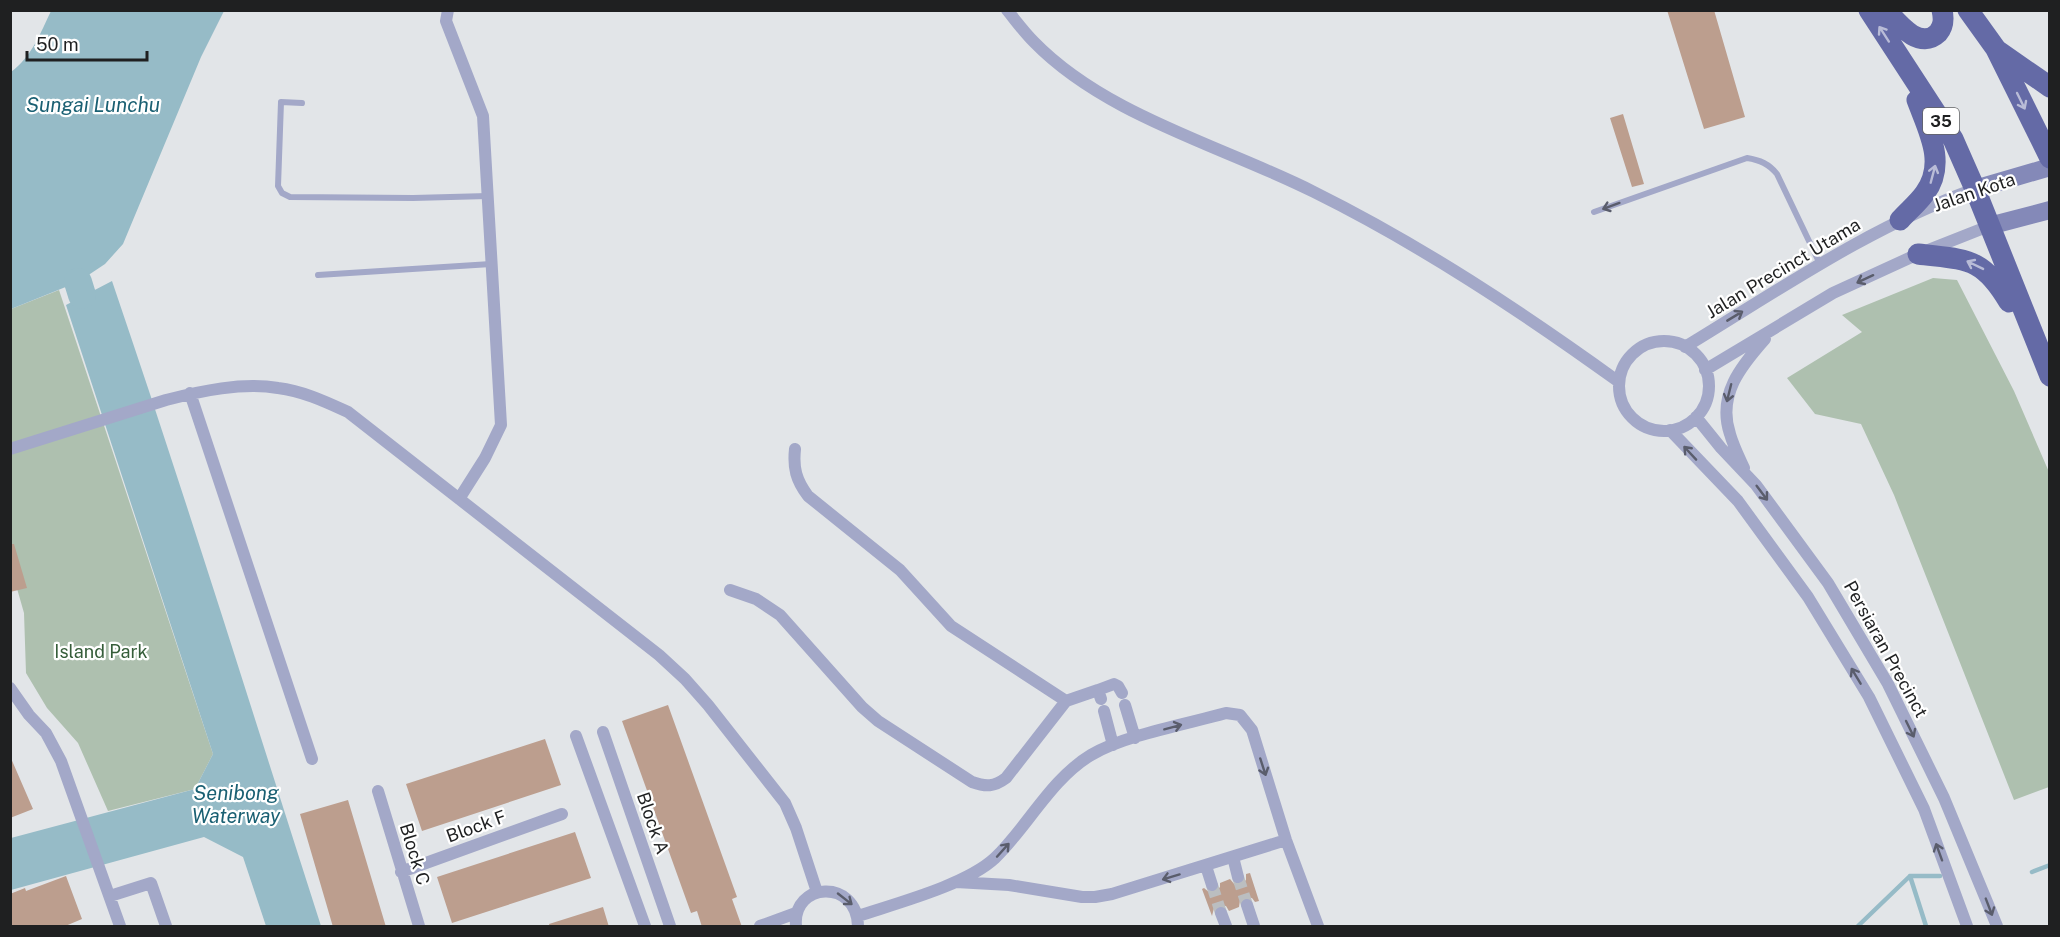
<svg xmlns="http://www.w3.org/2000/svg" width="2060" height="937" font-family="'Public Sans',sans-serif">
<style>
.green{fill:#aec0af}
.water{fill:#96bbc7}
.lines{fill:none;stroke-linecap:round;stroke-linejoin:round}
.stream{stroke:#96bbc7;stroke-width:4.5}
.river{stroke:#96bbc7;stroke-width:28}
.building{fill:#bc9e8e}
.minor-tunnel{stroke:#bbbec0;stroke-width:12;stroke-dasharray:12 6;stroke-linecap:butt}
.service{stroke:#a3a8c8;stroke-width:6}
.minor{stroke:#a3a8c8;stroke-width:12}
.secondary{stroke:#8489b8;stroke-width:18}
.trunk{stroke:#646aa6;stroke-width:21}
.oneway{stroke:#b9bcd7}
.oneway2{stroke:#5a5d6c}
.labels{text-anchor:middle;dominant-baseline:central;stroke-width:4.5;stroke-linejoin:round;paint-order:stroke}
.shield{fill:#fff;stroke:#626364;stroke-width:1.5}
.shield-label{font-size:16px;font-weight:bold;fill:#1f2021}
.street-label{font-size:18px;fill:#1f2021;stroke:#fff}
.park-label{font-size:18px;fill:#355d39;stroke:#fff}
.water-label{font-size:20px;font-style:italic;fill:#1a6073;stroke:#fff}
</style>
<rect width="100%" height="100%" fill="#e2e5e8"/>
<path class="green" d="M1933 278 1957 280 2014 391 2049 472V787L2014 800 1894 495 1861 424 1815 414 1787 378 1862 332 1842 315Z
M59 290 213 754 195 789 108 811 78 743 47 708 26 673 24 613 16 585 11 586V309Z"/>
<path class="water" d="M51 11H224L201 57 123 244 105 264 78 282 11 309V72C32 56 40 34 51 11Z
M112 281C185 495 252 711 321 926H266L243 857 204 837 11 890V838L195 789 213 754 66 305Z"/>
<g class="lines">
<path class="stream" d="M2032 872 2050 865
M1910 876 1926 926
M1858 926 1910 876H1940"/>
<path class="river" d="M78 282 82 295"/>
</g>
<path class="building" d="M1667 10H1714L1745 117 1704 129Z
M1623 114 1644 184 1632 187 1610 118Z
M10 544H14L27 588 10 592Z
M668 705 737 897 732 899 742 927H702L697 911 691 913 622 721Z
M545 739 561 785 422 831 406 784Z
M10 756 33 809 10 818Z
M348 800 386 927H333L300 814Z
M575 832 591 878 452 923 437 877Z
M1250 873 1259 901 1255 902 1252 898 1245 897 1240 900 1239 907 1229 911 1226 906 1219 905 1214 908 1212 916 1202 889 1204 888 1210 893H1215L1220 887V883L1230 879 1235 885H1241L1246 880V874Z
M66 876 82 919 63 927H13L10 920V894L25 888 26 891Z
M603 907 609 927H550L549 924Z"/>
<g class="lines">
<path class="minor-tunnel" d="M1238 877 1247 905
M1212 885 1221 913"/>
<path class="service" d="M302 103 281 102 278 186 282 193 290 197 413 198 488 196
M1594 212 1747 158C1760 160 1769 164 1777 174L1820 264
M318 275 491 264"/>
<path class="minor" d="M448 10 446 21 483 116 501 425 485 458 459 499
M1007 10C1016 21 1024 32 1034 42 1106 116 1223 146 1314 192 1421 245 1522 312 1619 382
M1619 386a45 45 0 1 1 90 0a45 45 0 1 1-90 0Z
M1685 347C1779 290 1871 226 1975 189
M1705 370 1833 293 1918 254 1989 226
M190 393 312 759
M1696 417 1721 448 1756 485 1828 583 1888 684 1944 798 1997 926
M1670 430 1738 501 1808 597 1869 697 1924 809 1967 926
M10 449 166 400C201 391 242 382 278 388 303 391 326 402 348 412L659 655 685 679 708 705 785 803 796 828 817 892
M795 449C793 468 796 480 808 496L900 570 951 626 1066 701
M1744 468C1739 457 1733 445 1730 434 1717 395 1741 366 1765 339
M730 590 756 599 780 615 862 707 878 721 972 782C986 787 994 787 1006 778L1066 701 1098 690
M10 688 29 715 46 733 61 761 120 926
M1101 699 1098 690 1114 684 1118 686 1122 693
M1125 705 1135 738
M1104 711 1113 745
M603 732 670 926
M576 736 645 926
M378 791 419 926
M1233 857 1238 877
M1206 866 1212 885
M401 872 562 814
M956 882 1009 885 1082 897H1095L1112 894 1286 840
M110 896 151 883 166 926
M1247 905 1254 926
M1221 913 1226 926
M858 916C897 903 966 885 995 858 1028 826 1051 779 1091 755 1125 735 1187 724 1226 713L1240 715 1252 730 1286 840 1318 926
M760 926 796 913
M796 926C792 882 857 878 858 926"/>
<path class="secondary" d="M1975 189 2050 167
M1989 226 2050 210"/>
<path class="trunk" d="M1869 10 1953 139 1975 189 2050 376
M1886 10C1898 23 1919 51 1938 33 1944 26 1944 19 1942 10
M1968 10 1996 49 2050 158
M1998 51 2050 87
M1900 220C1908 211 1918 203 1925 193 1947 163 1928 130 1917 100
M1918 254C1966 260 1982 256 2009 302"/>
</g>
<defs><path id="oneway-shaft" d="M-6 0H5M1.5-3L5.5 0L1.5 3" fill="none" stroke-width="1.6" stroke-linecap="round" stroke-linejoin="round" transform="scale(1.5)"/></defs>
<g class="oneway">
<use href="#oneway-shaft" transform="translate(1884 34) rotate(-123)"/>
<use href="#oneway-shaft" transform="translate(2021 101) rotate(64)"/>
<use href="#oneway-shaft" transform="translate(1933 174) rotate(-75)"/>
<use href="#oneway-shaft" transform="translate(1975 265) rotate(-154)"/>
</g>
<g class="oneway2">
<use href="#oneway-shaft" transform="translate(1611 206) rotate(160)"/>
<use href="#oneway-shaft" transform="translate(1865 279) rotate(155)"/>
<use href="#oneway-shaft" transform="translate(1735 316) rotate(-31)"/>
<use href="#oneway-shaft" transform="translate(1729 393) rotate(104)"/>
<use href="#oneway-shaft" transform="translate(1690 453) rotate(-133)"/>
<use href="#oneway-shaft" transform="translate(1762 493) rotate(53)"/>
<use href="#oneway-shaft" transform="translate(1856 676) rotate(-121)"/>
<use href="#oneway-shaft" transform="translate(1173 727) rotate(-15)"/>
<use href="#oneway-shaft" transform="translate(1910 729) rotate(64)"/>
<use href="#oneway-shaft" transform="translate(1263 767) rotate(72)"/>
<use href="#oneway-shaft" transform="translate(1003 850) rotate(-48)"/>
<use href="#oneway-shaft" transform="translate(1939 852) rotate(-110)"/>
<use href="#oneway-shaft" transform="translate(1171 877) rotate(163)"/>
<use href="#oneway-shaft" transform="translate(845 899) rotate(38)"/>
<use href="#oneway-shaft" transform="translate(1989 907) rotate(69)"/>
</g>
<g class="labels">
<rect class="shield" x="1923" y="108" width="36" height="26" rx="4.5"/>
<g class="shield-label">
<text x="1941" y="121">35</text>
</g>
<g class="street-label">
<text transform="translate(1974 192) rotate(-19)">Jalan Kota</text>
<text transform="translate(1783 268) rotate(-31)">Jalan Precinct Utama</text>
<text transform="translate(1886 649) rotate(61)">Persiaran Precinct</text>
<text transform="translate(653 823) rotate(71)">Block A</text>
<text transform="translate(476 826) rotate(-20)">Block F</text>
<text transform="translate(415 854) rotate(73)">Block C</text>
</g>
<g class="park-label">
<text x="101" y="651">Island Park</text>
</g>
<g class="water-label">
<text x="93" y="105">Sungai Lunchu</text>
<text x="236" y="793">Senibong<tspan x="236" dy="23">Waterway</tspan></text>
</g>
</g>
<rect width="2060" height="937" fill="none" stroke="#1f2021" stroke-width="24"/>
<path d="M27 51v9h120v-9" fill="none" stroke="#1f2021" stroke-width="3"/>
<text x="36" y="51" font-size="18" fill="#1f2021" stroke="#ffffff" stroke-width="4.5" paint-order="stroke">50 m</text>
</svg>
